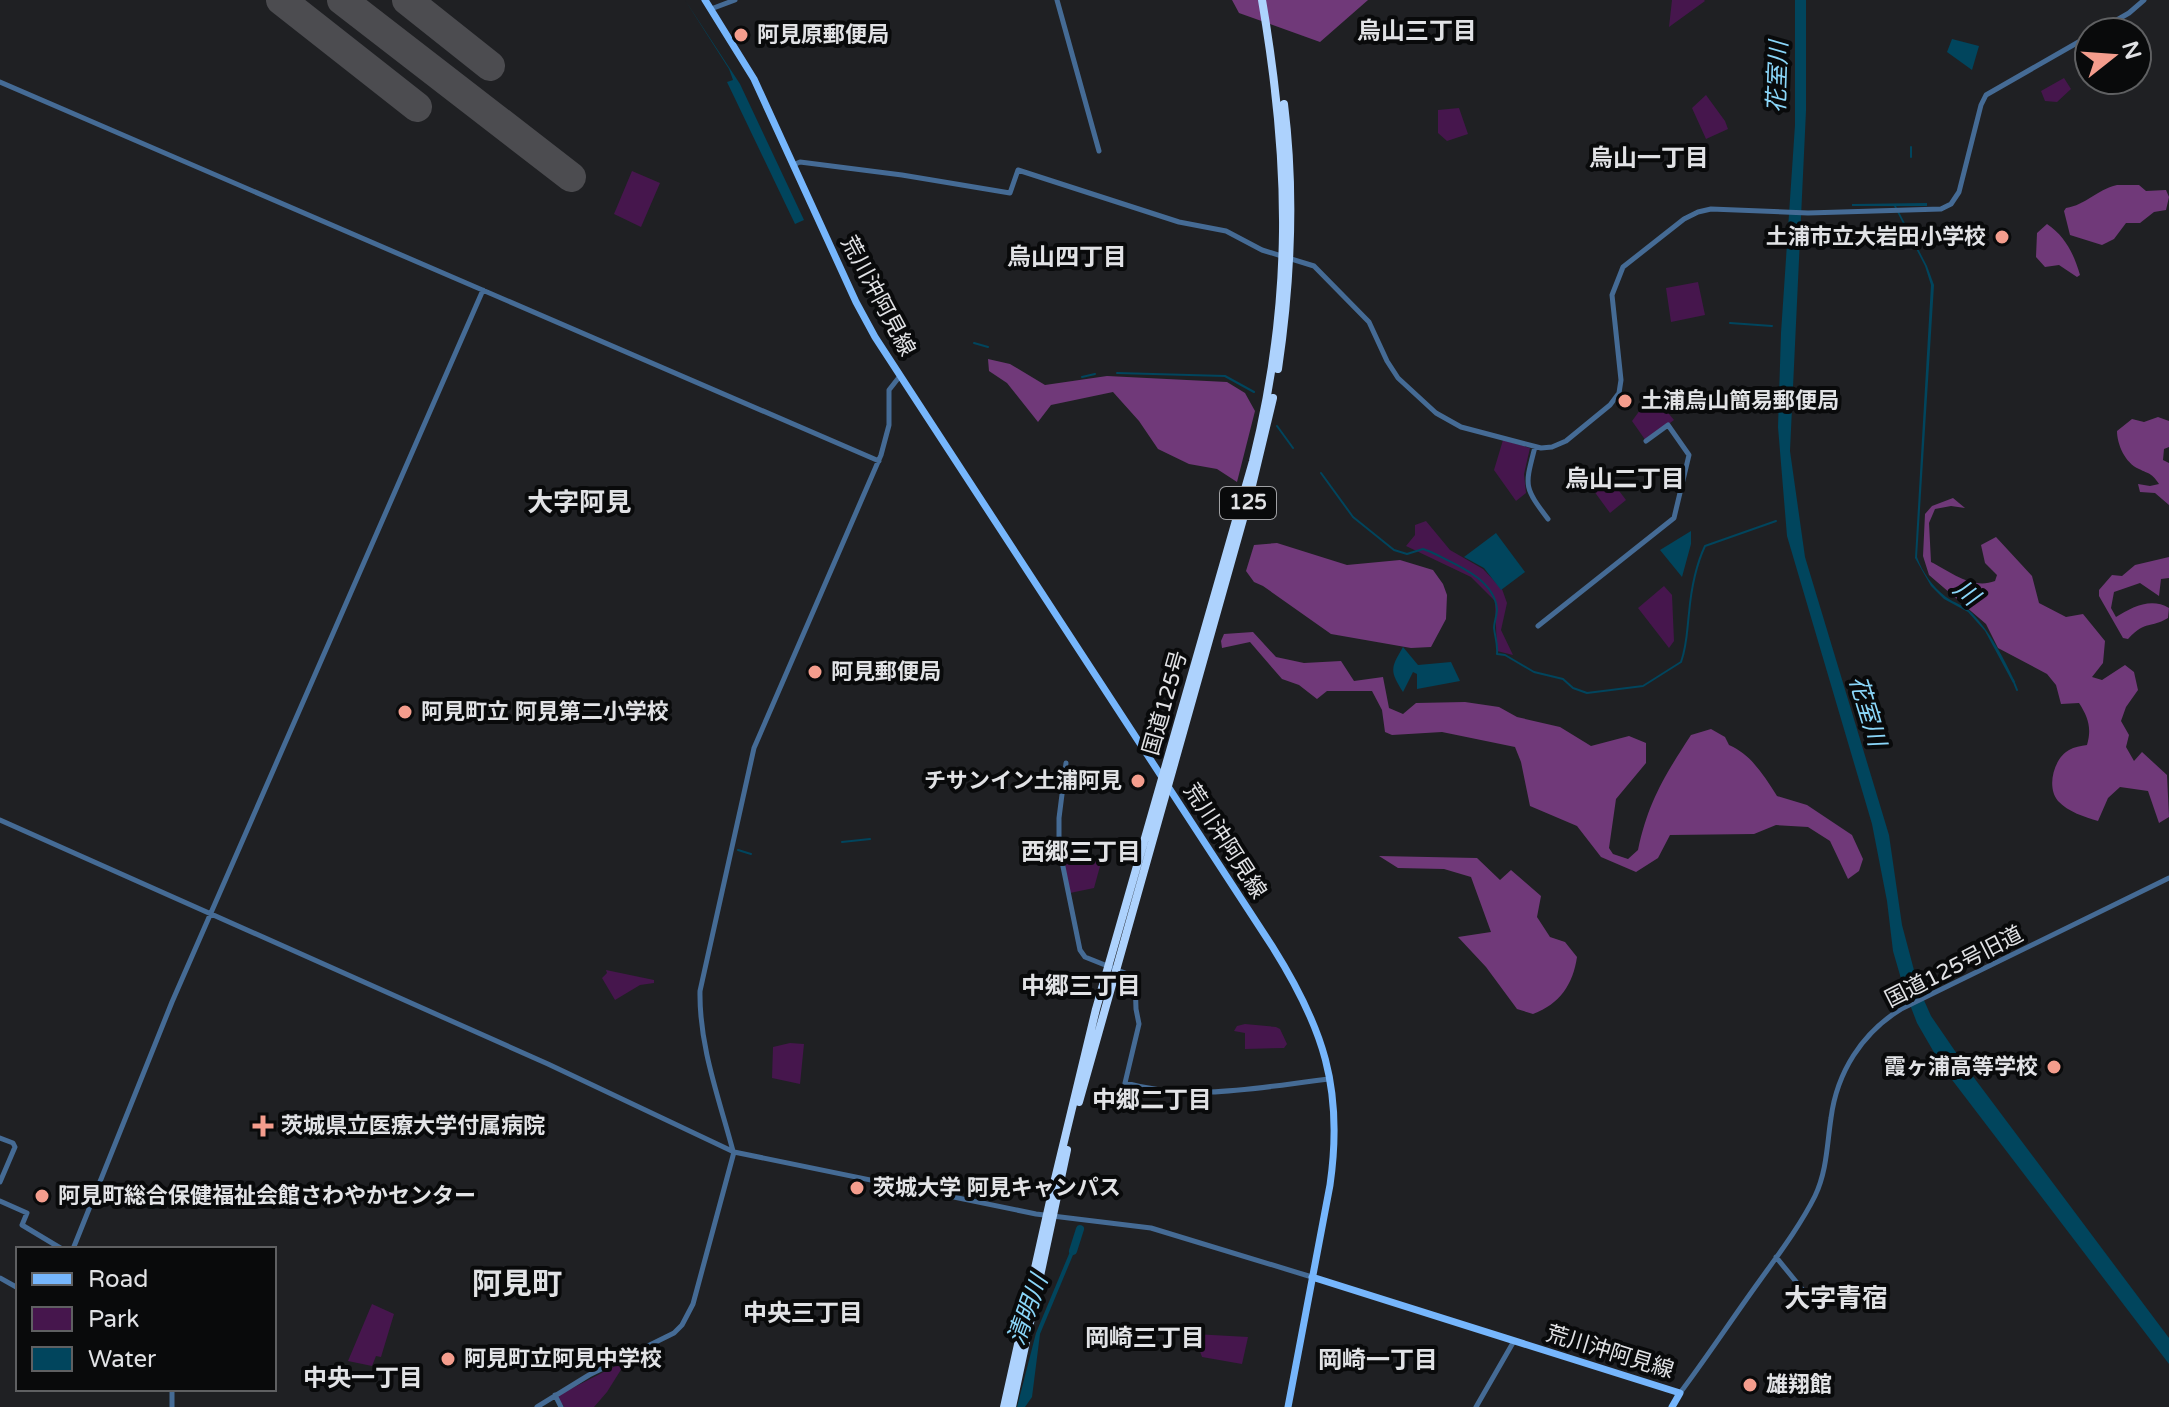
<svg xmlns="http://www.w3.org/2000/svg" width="2169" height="1407" font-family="'Varela Round','Noto Sans JP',sans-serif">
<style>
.green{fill:#46164d}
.forest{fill:#703979}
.water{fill:#01455d}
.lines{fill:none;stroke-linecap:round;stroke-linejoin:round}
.stream{stroke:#01455d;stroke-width:2}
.river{stroke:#01455d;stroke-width:8}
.runway{stroke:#4c4c50;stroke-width:30}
.minor{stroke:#456b95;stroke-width:5}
.major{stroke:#76b6fc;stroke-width:7}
.highway{stroke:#add2fd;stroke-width:8}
.poi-dot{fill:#f49d8d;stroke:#090a0b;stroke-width:3}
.labels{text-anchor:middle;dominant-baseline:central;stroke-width:8;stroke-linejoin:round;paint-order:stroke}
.shield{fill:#090a0b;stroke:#a0a1a4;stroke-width:2}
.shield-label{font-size:20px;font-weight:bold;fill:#e1e2e5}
.poi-label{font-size:22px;font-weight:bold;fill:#e1e2e5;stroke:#090a0b;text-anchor:start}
.street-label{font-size:22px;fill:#e1e2e5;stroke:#090a0b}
.neighbourhood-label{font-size:24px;font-weight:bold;fill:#e1e2e5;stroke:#090a0b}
.water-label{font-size:24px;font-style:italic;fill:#8ad6f9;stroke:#090a0b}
.quarter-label{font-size:26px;font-weight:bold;fill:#e1e2e5;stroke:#090a0b}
.district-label{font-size:30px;font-weight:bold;fill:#e1e2e5;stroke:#090a0b}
</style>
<rect width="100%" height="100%" fill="#1f2023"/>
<path class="green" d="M1672 0H1704L1705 1 1669 27Z
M2064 78 2071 89 2057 102 2045 101 2041 91Z
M1706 95 1725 121 1728 129 1706 139 1692 108Z
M1459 108 1468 134 1447 141 1438 133V110Z
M632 171 660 183 641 227 614 214Z
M1698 282 1705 315 1671 322 1666 288Z
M1649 390 1674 420 1646 441 1632 421 1646 402Z
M1503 440 1530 448 1524 474 1526 493 1516 501 1494 470Z
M1607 475 1626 500 1610 513 1591 487Z
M1426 521 1450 550 1483 569 1502 589 1507 603 1501 630 1513 655 1497 651 1495 601 1471 577 1406 546 1415 535V525Z
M1664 586 1672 595 1674 641 1669 648 1638 608Z
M1082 853 1102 859 1094 888 1070 893 1062 860 1080 856Z
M606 970 654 980V983L640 985 615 1000 602 978 607 973Z
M1245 1024 1276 1027 1280 1029 1287 1044 1284 1048 1245 1049V1033L1234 1031 1237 1026Z
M790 1043 804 1044 800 1084 772 1078 773 1047Z
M372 1304 394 1314 381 1357 376 1356 372 1366 348 1361Z
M1194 1334 1248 1337 1242 1364 1202 1357Z
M627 1360 607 1392 594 1407H564L557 1396Z"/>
<path class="forest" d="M1232 0H1368L1320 42 1239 13Z
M2117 185H2139L2146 191 2166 190 2169 197 2166 210 2154 212 2140 223H2126L2114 239 2102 245 2070 235 2064 211 2066 208C2086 205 2096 190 2117 185Z
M2047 224C2065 236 2074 254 2080 275L2077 277 2059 265 2045 267 2036 257 2037 233Z
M988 359 1010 364 1045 385 1107 376 1227 382 1245 393 1255 411 1237 482 1217 469 1189 464 1158 449 1139 421 1113 392 1051 405 1038 422 1007 383 989 371Z
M2158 417 2169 421V447L2164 449 2163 460 2169 463V505L2155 493 2140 492 2138 484 2150 486 2159 484C2152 473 2149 474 2139 469 2125 463 2117 444 2117 431L2132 419 2144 422Z
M1953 498 1965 508 1951 506 1935 509 1929 523 1931 562C1951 572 1972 590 1995 581L1997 575 1985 563 1981 545 1996 537 2032 576 2039 603 2066 617 2083 614 2105 641 2103 663 2092 677 2102 680 2125 665 2134 672 2138 690 2126 707 2121 721 2129 735 2126 747 2134 761 2142 752 2167 775 2169 817 2159 823 2148 791 2120 787 2108 798 2098 821C2085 817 2068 812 2058 801 2046 787 2054 758 2069 750 2074 747 2081 746 2087 745 2092 728 2088 717 2079 703L2061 704 2056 685 2047 674 1998 648 1986 624 1929 575 1923 556 1925 514 1932 506Z
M1277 543 1347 565 1400 560 1433 570 1443 584 1447 595 1446 619 1431 647 1411 648 1331 634 1263 586 1254 582 1246 571 1254 545Z
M2169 557V578L2161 579 2159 596 2140 583 2114 592 2111 608 2116 617C2132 607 2151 597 2169 608L2168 618C2150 629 2147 619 2128 639L2123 638 2099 596V590L2112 575 2122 576 2135 565Z
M1253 632 1276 657 1304 663 1341 661 1354 681 1383 677 1389 708 1403 714 1416 703 1465 702 1499 707 1517 717 1560 727 1591 746 1629 736 1646 743V763L1616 799 1609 848 1613 854 1628 859 1638 850C1648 802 1665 775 1691 735L1711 729 1725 737 1729 745C1752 755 1764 776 1777 796L1807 805 1852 835 1863 859 1859 871 1848 879 1830 841 1808 827 1776 825 1754 834 1670 835 1658 858 1636 872 1601 857 1577 826 1530 806 1521 762 1515 747 1442 732 1392 735 1385 732 1382 710 1372 691H1327L1317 699 1299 685 1282 679 1250 642 1222 648 1221 641 1224 634Z
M1379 856 1477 858 1500 880 1511 870 1541 896 1537 917 1550 937 1565 942 1577 957C1573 984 1560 1004 1533 1014L1517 1009 1486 967 1458 937 1491 932 1471 877 1444 869 1398 868Z"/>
<path class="water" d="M685 0 740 84 804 220 795 224 727 82 733 80 729 69Z
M1795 0H1806V111L1790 451 1805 557 1889 835 1902 925 1919 989 1931 1016 1966 1067 2169 1338V1364L1943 1068 1917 1023 1904 989 1893 951 1887 901 1872 824 1787 536 1778 427 1781 333 1795 125Z
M1952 39 1979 46 1972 70 1947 52Z
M1927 203V206H1896L1927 266 1934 285 1917 557C1922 572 1933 587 1946 597 1954 603 1964 605 1972 613 1991 633 2003 657 2015 682L2013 683 1985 631 1968 612 1944 599 1931 586 1915 558 1931 285 1925 266 1894 206H1852V204Z
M1691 531V544L1682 577 1660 550Z
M1496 533 1525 572 1501 590 1484 568 1464 557Z
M1403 647 1418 665 1451 662 1460 681 1417 689V674L1413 672 1403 692C1390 671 1390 669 1403 647Z
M1074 1242 1078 1243 1040 1334 1032 1397 1025 1407H1017L1036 1333Z"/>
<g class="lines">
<path class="stream" d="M1911 147V157
M1730 323 1772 326
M974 343 988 347
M1117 373 1225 376 1254 392
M1082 377 1095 374
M1277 426 1293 448
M1321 473 1353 517 1394 550 1407 554 1423 549 1431 552C1454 564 1494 578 1497 609 1497 616 1494 622 1494 628 1495 637 1498 644 1497 654L1505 655 1534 672 1563 679 1573 688 1587 693 1643 686 1681 662C1687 646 1687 630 1689 613 1691 591 1696 565 1705 546L1776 521
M2013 680 2017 690
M842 842 870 839
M738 850 751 854"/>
<path class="river" d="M1073 1251 1080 1229"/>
<path class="runway" d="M281 0 417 107
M342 0 571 177
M407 0 490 66"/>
<path class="minor" d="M1057 0 1099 151
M711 9 735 0
M2096 32 2129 13 2144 0
M0 82C293 208 586 334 879 461
M793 165 800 162 902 175 1010 193 1018 170 1179 222 1226 231 1262 250 1314 266 1369 322 1387 361 1398 378 1436 413 1461 427 1541 448 1552 447 1566 441 1610 405 1619 393 1621 380 1612 295 1623 267 1684 219 1698 212 1711 209 1808 213 1941 209 1951 204 1959 192 1981 105 1986 95 2089 36
M1535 447C1525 486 1523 486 1548 519
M1538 626 1674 518 1689 455 1668 425 1646 441
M1066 763 1059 818V847L1080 950 1085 957 1135 977 1136 1009 1139 1024 1125 1083C1192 1102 1261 1087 1329 1079
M0 820 548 1064 734 1152 1036 1214 1151 1228 1312 1277
M0 1138 13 1143 15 1147 0 1182
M733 1151C719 1098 699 1046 700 991L754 748 881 455 889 425V390L900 376
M0 1201 27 1213 22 1225 62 1249
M73 1249 172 1002 483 290
M1776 1257 1815 1305
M0 1278 18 1288
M172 1389V1407
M1680 1393C1707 1357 1732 1319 1758 1283 1778 1255 1800 1226 1815 1196 1827 1171 1827 1144 1831 1118 1837 1072 1862 1033 1901 1009L2169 878
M555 1395 561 1407
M537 1407 589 1375 674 1333 682 1325 693 1304 734 1152
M1476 1407 1514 1341"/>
<path class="major" d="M705 0 754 79 856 302 875 337 1272 946C1323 1027 1344 1088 1330 1185L1288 1407
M1312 1277 1680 1393 1672 1407"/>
<path class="highway" d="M1278 369C1291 281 1295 192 1284 104
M1079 1102 1249 498 1273 398
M1004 1407 1054 1183 1096 1009 1253 461C1293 300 1290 163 1262 0
M1012 1407 1067 1150"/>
</g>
<g class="poi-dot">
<circle cx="741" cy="35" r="8"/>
<circle cx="2002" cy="237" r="8"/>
<circle cx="1625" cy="401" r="8"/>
<circle cx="815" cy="672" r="8"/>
<circle cx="405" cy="712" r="8"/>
<circle cx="1138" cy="781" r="8"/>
<circle cx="2054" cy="1067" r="8"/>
<path d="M259 1114h8v8h8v8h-8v8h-8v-8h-8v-8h8z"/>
<circle cx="857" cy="1188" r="8"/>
<circle cx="42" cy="1196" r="8"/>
<circle cx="448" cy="1359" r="8"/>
<circle cx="1750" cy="1385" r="8"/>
</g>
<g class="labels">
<rect class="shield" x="1220" y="487" width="56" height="32" rx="6"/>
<g class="shield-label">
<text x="1248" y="503">125</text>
</g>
<g class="poi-label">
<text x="757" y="35">阿見原郵便局</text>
<text x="1986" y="237" text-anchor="end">土浦市立大岩田小学校</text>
<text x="1641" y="401">土浦烏山簡易郵便局</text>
<text x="831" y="672">阿見郵便局</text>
<text x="421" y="712">阿見町立 阿見第二小学校</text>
<text x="1122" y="781" text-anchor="end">チサンイン土浦阿見</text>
<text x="2038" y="1067" text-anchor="end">霞ヶ浦高等学校</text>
<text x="281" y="1126">茨城県立医療大学付属病院</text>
<text x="873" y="1188">茨城大学 阿見キャンパス</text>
<text x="58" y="1196">阿見町総合保健福祉会館さわやかセンター</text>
<text x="464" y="1359">阿見町立阿見中学校</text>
<text x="1766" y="1385">雄翔館</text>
</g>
<g class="street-label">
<text transform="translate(878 296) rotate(62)">荒川沖阿見線</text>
<text transform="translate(1165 703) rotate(-74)">国道125号</text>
<text transform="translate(1225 841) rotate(57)">荒川沖阿見線</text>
<text transform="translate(1954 967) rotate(-27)">国道125号旧道</text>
<text transform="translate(1610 1352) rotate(17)">荒川沖阿見線</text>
</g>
<g class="neighbourhood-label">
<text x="1417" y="31">烏山三丁目</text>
<text x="1649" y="158">烏山一丁目</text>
<text x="1067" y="257">烏山四丁目</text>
<text x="1625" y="479">烏山二丁目</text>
<text x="1081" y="852">西郷三丁目</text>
<text x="1081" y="986">中郷三丁目</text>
<text x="1152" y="1100">中郷二丁目</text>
<text x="803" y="1313">中央三丁目</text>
<text x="1145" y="1338">岡崎三丁目</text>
<text x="1378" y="1360">岡崎一丁目</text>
<text x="363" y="1378">中央一丁目</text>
</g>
<g class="water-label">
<text transform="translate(1778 77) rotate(-88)">花室川</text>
<text transform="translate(1966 593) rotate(40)">川</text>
<text transform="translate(1867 711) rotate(73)">花室川</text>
<text transform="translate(1028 1310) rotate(-70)">清明川</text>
</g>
<g class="quarter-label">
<text x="579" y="502">大字阿見</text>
<text x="1836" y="1298">大字青宿</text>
</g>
<g class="district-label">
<text x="517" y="1284">阿見町</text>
</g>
</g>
<rect x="16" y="1247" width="260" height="144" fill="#090a0b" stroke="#5f6062" stroke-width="2"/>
<rect x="32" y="1273" width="40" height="12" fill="#76b6fc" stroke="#5f6062" stroke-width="2"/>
<text x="88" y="1287" font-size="24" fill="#e1e2e5">Road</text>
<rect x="32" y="1307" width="40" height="24" fill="#46164d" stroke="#5f6062" stroke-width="2"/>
<text x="88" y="1327" font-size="24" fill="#e1e2e5">Park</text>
<rect x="32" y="1347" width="40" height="24" fill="#01455d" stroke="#5f6062" stroke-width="2"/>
<text x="88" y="1367" font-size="24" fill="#e1e2e5">Water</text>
<g transform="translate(2113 56) rotate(73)"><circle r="38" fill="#090a0b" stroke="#5f6062" stroke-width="2"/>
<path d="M0-6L14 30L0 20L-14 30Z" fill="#f49d8d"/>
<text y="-12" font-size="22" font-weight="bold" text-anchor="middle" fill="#e1e2e5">N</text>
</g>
</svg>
